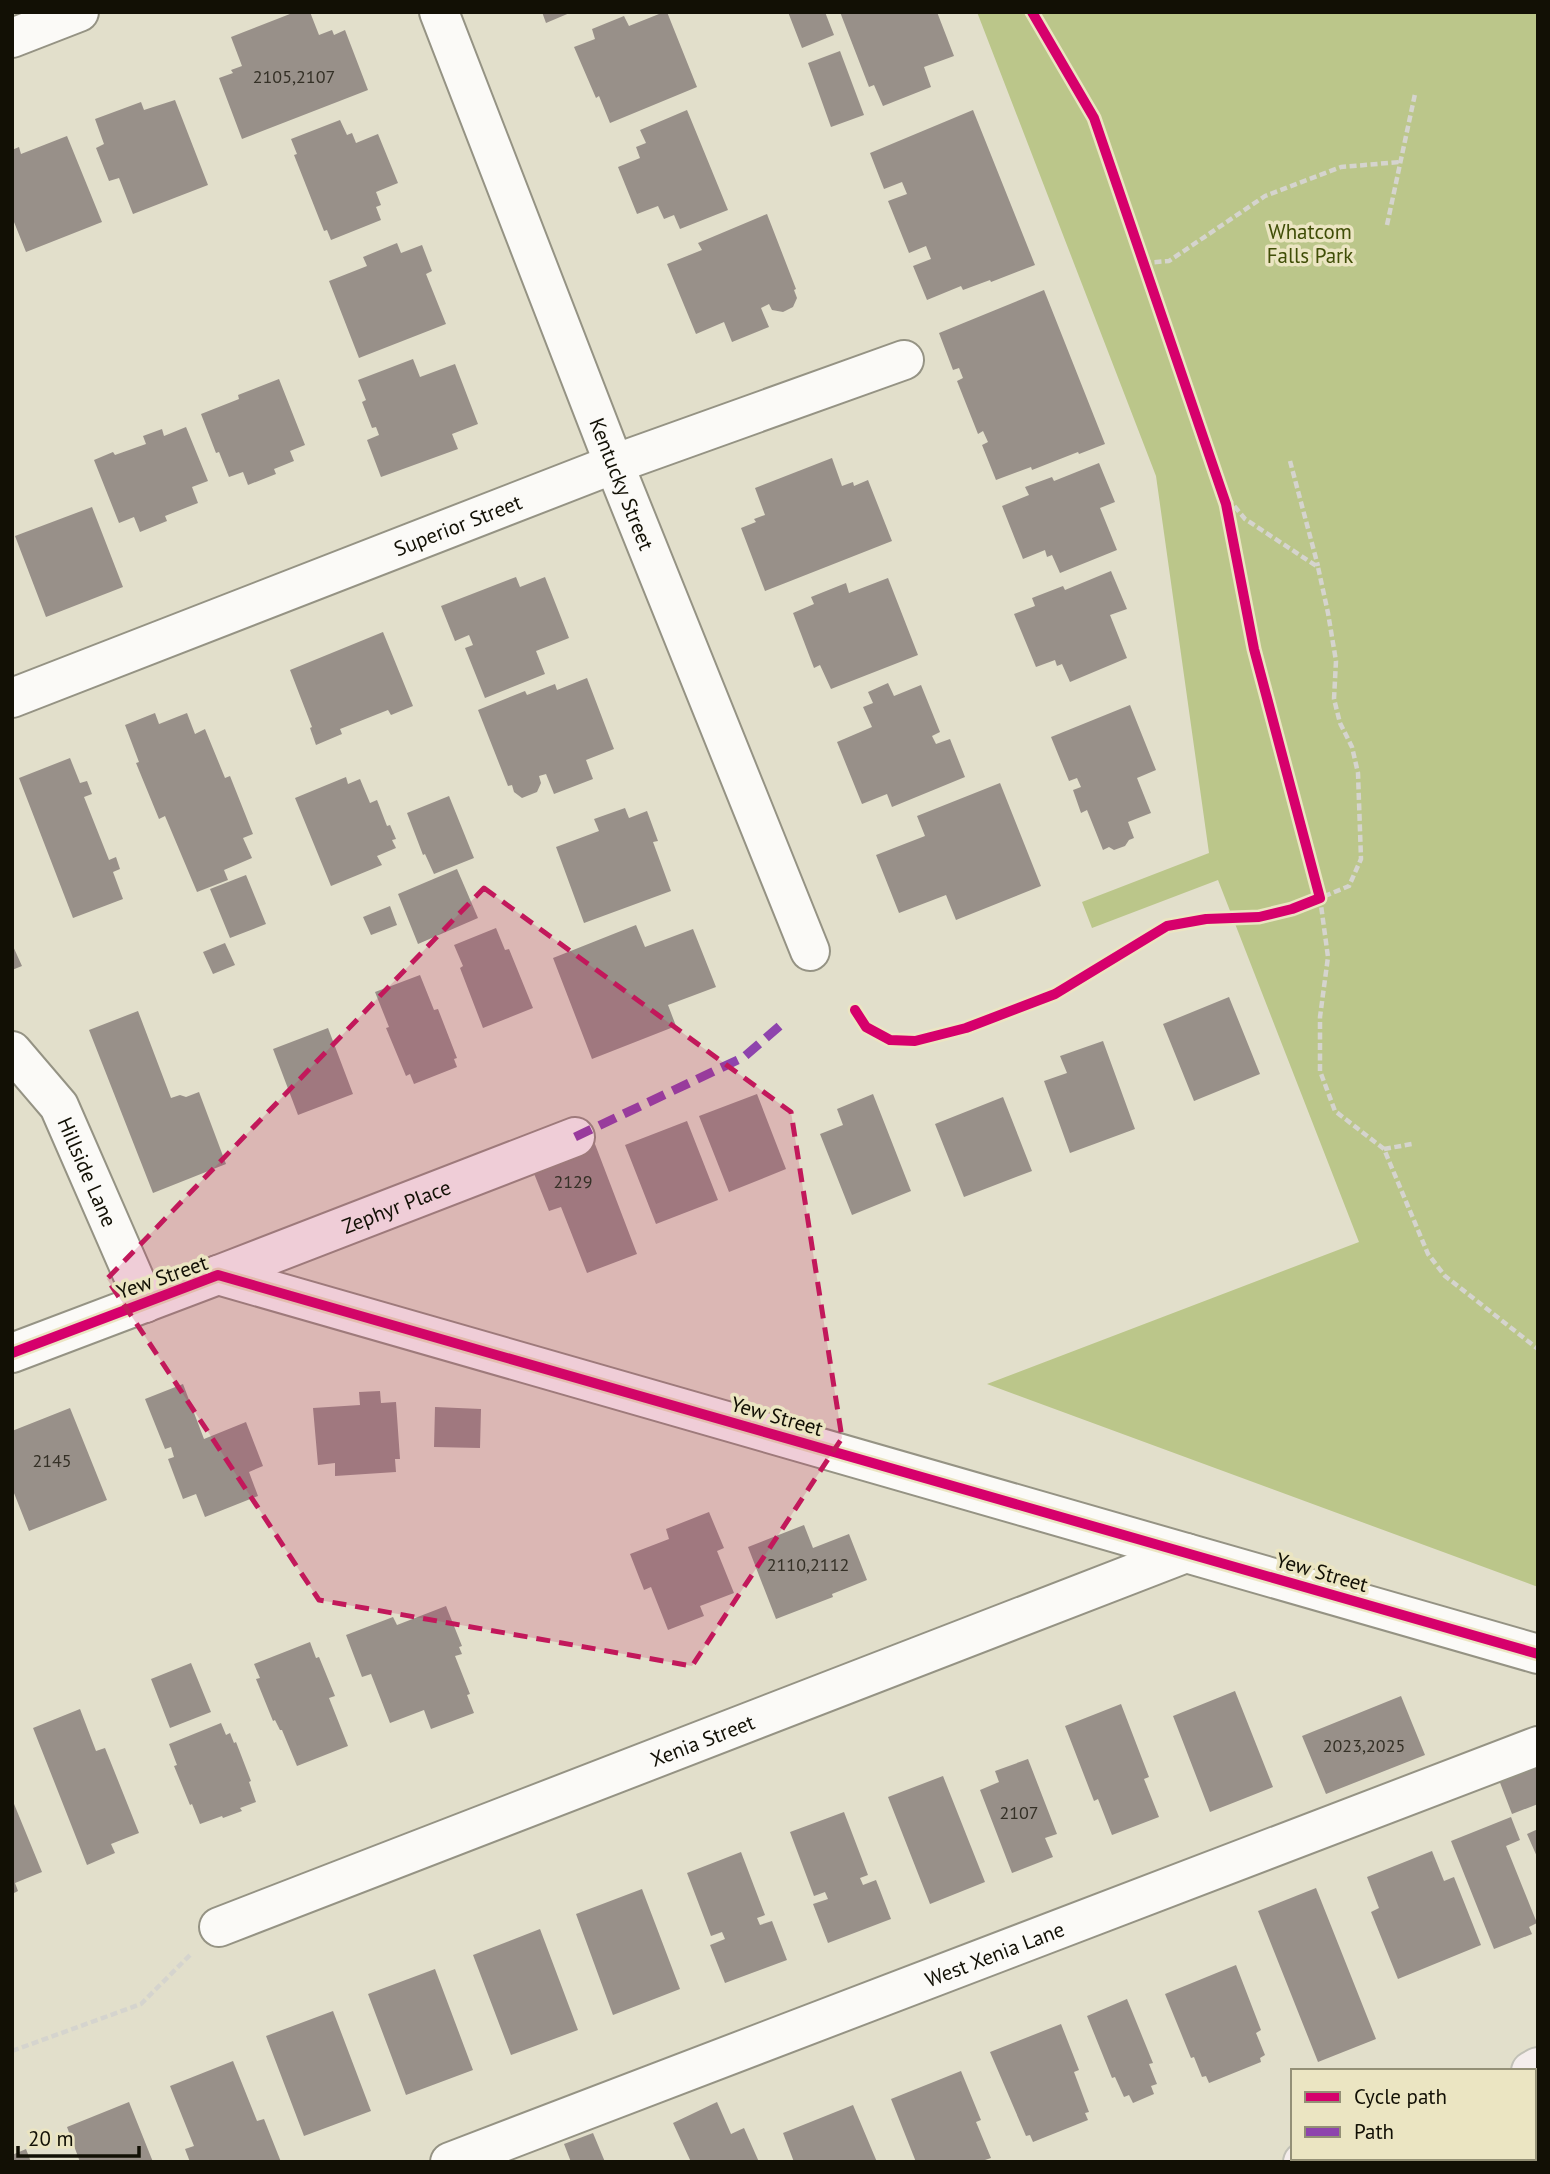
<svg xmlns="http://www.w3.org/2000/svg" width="1550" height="2174" font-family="'PT Sans',sans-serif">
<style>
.forest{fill:#bbc68a}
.building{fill:#989089}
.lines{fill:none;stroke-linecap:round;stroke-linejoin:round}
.minor-casing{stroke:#959384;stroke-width:42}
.major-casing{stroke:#c1c0b6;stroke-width:42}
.path{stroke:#d5d4ce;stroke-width:4.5;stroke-dasharray:7 3.5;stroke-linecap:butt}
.minor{stroke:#fbfaf7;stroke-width:38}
.major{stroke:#f4edec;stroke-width:38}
.quiet{stroke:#8e44ad;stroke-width:9;stroke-dasharray:18 9;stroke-linecap:butt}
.cycleway-casing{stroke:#ebe5c2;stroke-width:15}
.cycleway{stroke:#d6006c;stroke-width:10}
.marked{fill:#c2185b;fill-opacity:0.2;stroke:#c2185b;stroke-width:5;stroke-dasharray:14 9;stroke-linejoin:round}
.labels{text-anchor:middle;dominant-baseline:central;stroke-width:7;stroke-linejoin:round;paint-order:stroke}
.number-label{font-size:18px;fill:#343026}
.park-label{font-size:21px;fill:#404e07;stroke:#ebe5c2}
.street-label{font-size:21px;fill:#121005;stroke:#ebe5c2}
</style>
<rect width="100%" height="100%" fill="#e2dfcb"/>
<path class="forest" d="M977 12H1538V1587L987 1384 1359 1242 1218 880 1092 928 1082 902 1209 853 1156 476Z"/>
<path class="building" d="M295 12H310L319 35 332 30 334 35 345 30 368 90 242 139 219 78 233 73 231 70 242 66 231 37Z
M542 12H572L546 23Z
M664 12H667L697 87 610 123 599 96 596 98 574 47 595 39 592 29 624 16 629 26Z
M788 12H825L834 35 802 48Z
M840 12H937L954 56 924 67 931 87 883 106 874 85 869 87Z
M840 51 864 115 831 127 808 63Z
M175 100 208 185 133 214 119 178 109 181 96 148 104 144 95 119 141 102 144 110Z
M687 110 728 210 680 229 674 215 664 219 658 206 637 214 618 167 640 158 636 147 646 143 640 130Z
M973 110 1035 265 991 282 990 280 963 290 961 286 927 300 913 266 931 259 926 246 909 253 888 201 907 194 902 182 884 189 870 153Z
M340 120 347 135 352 133 356 143 378 134 398 183 376 192 381 205 376 207 381 220 331 240 327 230 324 231 294 155 297 154 291 139Z
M67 136 102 222 26 252 12 217V150L19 147 21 154Z
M767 214 796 289 794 290 797 298 793 307 783 312 772 310 769 304 761 308 769 327 732 342 724 322 696 334 667 264 702 250 698 243Z
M397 243 401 253 422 245 432 271 426 274 446 324 359 358 329 281 367 266 363 257Z
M1044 290 1105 444 1079 454 1078 452 1032 470 1031 467 996 480 982 445 988 442 983 431 978 434 957 381 963 378 959 368 953 370 939 333Z
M413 359 420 377 455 364 478 424 452 434 458 449 381 477 367 440 379 435 376 427 372 428 362 402 366 400 358 380Z
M279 379 305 445 290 451 294 461 274 469 276 474 248 485 243 472 229 477 219 452 216 453 201 414 239 399 238 395Z
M186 427 208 481 192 487 198 503 165 516 167 521 140 532 134 517 119 523 94 460 113 452 115 455 146 444 143 436 162 429 164 436Z
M832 458 842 486 853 482 854 486 868 480 892 541 765 591 741 528 756 522 754 519 765 515 755 488Z
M1099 463 1115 502 1100 508 1117 550 1060 573 1052 555 1047 557 1045 550 1023 559 1002 506 1029 495 1025 487 1052 477 1054 481Z
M92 507 123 587 46 617 15 536Z
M1111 571 1127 609 1110 615 1127 658 1070 682 1062 664 1057 666 1055 660 1036 667 1014 614 1035 606 1032 598 1063 586 1065 590Z
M516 577 520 587 545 577 569 638 536 651 545 674 485 698 465 648 473 645 469 635 455 641 441 606Z
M888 578 918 655 831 689 820 665 814 668 793 613 814 604 811 597 846 583 849 593Z
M383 632 413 706 391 715 388 710 340 729 342 734 316 745 310 728 312 727 290 670Z
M587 678 614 749 586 760 593 779 554 794 546 774 539 776 541 783 537 792 522 798 514 792 512 785 508 786 478 710 525 691 527 695 555 684 557 690Z
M888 683 894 696 921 685 940 732 932 736 936 744 950 739 965 777 892 807 887 794 862 804 837 742 872 727 863 707 873 703 868 692Z
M1130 705 1156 770 1137 778 1151 813 1128 822 1134 838 1129 840 1125 846 1114 850 1109 847 1103 850 1087 810 1081 813 1073 790 1081 787 1077 778 1069 781 1051 737Z
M155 713 159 724 187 713 195 734 205 729 225 778 230 776 253 834 243 838 252 858 224 870 228 880 197 892 165 816 159 819 136 763 139 762 125 725Z
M70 758 80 783 87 781 92 794 84 797 109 860 116 857 120 869 113 872 123 899 73 918 19 778Z
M346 777 348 784 360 779 370 803 377 800 387 826 390 825 396 839 392 840 396 848 377 856 382 865 331 886 295 798Z
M1000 783 1041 886 956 920 946 895 899 913 876 855 925 836 917 816Z
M449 796 474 858 434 874 425 854 423 855 407 813Z
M625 808 629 818 647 811 658 841 653 842 671 891 584 923 556 847 599 831 594 819Z
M457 869 478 918 418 944 398 894Z
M246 875 266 924 230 938 210 889Z
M390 906 397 925 371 935 363 917Z
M636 925 645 947 693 929 716 987 668 1005 676 1026 592 1059 553 958Z
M496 928 505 950 509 949 533 1008 483 1028 460 968 463 966 454 945Z
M225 943 235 965 213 974 203 952Z
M12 944 22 966 12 970Z
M420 975 434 1010 438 1009 457 1058 454 1059 457 1067 414 1084 410 1074 406 1076 386 1028 389 1027 375 992Z
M1229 997 1260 1074 1194 1101 1163 1024Z
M138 1011 171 1098 180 1095 186 1097 199 1092 226 1164 153 1193 89 1030Z
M328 1028 353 1094 298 1115 273 1049Z
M1103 1041 1135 1129 1070 1153 1044 1081 1067 1073 1060 1056Z
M757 1094 786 1169 729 1192 699 1116Z
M873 1094 911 1191 852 1215 820 1134 843 1125 837 1109Z
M1003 1097 1032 1171 964 1197 935 1124Z
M687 1121 718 1200 656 1224 625 1145Z
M590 1131 637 1254 587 1273 561 1207 549 1211 527 1156Z
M183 1384 204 1439 246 1422 263 1466 249 1472 258 1496 205 1517 196 1494 183 1499 168 1459 174 1457 171 1447 165 1449 145 1399Z
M380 1391 381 1403 396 1402 400 1459H395L396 1472 335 1476V1463L318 1465 313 1408 360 1405 359 1392Z
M435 1407 481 1409 480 1448 434 1447Z
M70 1408 107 1500 29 1531 12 1488V1431Z
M709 1512 724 1548 717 1551 734 1593 700 1606 704 1616 668 1630 651 1587 644 1590 630 1554 669 1539 666 1529Z
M804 1525 813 1548 849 1534 867 1580 832 1594 833 1597 776 1619 748 1547Z
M446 1606 462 1646 459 1647 462 1654 455 1656 470 1694 467 1695 474 1713 431 1729 424 1710 390 1723 371 1674 362 1677 346 1635 393 1617 397 1625Z
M310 1642 316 1658 319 1657 335 1696 329 1698 348 1746 297 1766 282 1730H280L275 1720 273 1721 256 1679 260 1678 254 1664Z
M191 1663 211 1712 170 1728 151 1679Z
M1235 1691 1273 1787 1210 1812 1173 1716Z
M1401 1696 1425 1755 1326 1794 1302 1736Z
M1121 1704 1149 1777 1144 1779 1159 1817 1112 1835 1098 1799 1094 1801 1065 1726Z
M80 1709 96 1751 105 1748 139 1833 111 1844 115 1853 87 1865 33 1728Z
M221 1723 226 1735 230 1733 234 1743 236 1742 251 1781 249 1782 256 1802 240 1808 242 1811 223 1818 222 1816 200 1824 192 1804 190 1805 174 1766 177 1765 169 1744Z
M1028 1759 1057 1834 1045 1838 1053 1857 1012 1873 980 1790 999 1782 995 1771Z
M1535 1766 1538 1772V1804L1512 1814 1499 1780Z
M943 1776 985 1882 930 1904 888 1797Z
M12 1799 42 1872 15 1883 18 1891 12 1894Z
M844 1812 868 1875 860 1878 863 1885 876 1880 891 1919 828 1943 813 1904 828 1899 825 1892 814 1896 790 1832Z
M1511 1817 1520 1840 1506 1846 1537 1923 1529 1927 1532 1934 1494 1949 1451 1841Z
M1538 1829V1859L1527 1834Z
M1432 1851 1444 1881 1454 1877 1481 1945 1398 1979 1371 1912 1379 1908 1367 1877Z
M741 1852 765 1915 757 1918 760 1925 772 1921 787 1960 725 1983 710 1945 725 1939 722 1932 711 1936 687 1873Z
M1316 1888 1376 2039 1318 2062 1258 1911Z
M642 1889 680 1989 613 2015 576 1914Z
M540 1929 578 2030 511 2055 473 1955Z
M1236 1965 1261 2030 1256 2033 1265 2055 1260 2058 1261 2062 1209 2083 1206 2076 1202 2077 1194 2057 1191 2058 1165 1994Z
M435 1969 473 2070 406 2095 368 1994Z
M1127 1999 1153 2063 1149 2064 1157 2084 1151 2086 1154 2094 1133 2103 1129 2095 1124 2097 1115 2077 1112 2078 1087 2016Z
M333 2011 371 2111 304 2136 266 2036Z
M1061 2024 1079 2070 1074 2072 1089 2112 1085 2113 1088 2120 1033 2142 1030 2135 1026 2136 990 2052Z
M233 2061 257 2121 264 2119 281 2162H190L185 2149 194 2146 170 2086Z
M961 2071 981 2120 976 2122 991 2158 985 2160 986 2162H916L891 2099Z
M129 2102 153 2162H80L67 2127Z
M717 2102 731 2134 744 2128 759 2162H691L673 2123Z
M853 2105 877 2162H794L783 2133Z
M593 2133 605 2162H571L564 2144Z
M26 2149 31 2162H12V2155Z"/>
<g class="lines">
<g class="minor-casing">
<g id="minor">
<path id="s1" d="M439 12 614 464 810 951"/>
<path d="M12 38 79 12"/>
<path id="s2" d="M12 698 614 464 904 360"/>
<path id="s3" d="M12 1051 59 1106 145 1303"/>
<path id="s4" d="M218 1275 575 1137"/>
<path d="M12 1353 218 1275 1538 1654"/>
<path id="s5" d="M219 1927 1186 1553"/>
<path id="s6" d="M450 2162 1538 1746"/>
<path d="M1495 2162V2158"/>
</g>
</g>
<g class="major-casing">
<path id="major" d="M1531 2071 1538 2067
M1303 2162 1312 2158"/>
</g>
<path class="path" d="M1387 225 1415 94
M1144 263 1169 261 1265 196 1341 167 1400 162
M1290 461 1318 566
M1221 490 1245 519 1318 567 1328 613 1336 661 1334 699 1340 723 1352 747 1358 773 1361 859 1349 886 1320 898 1328 957 1320 1017V1071L1335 1111 1384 1149 1428 1254 1445 1276 1538 1349
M1384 1149 1412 1144
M12 2051 141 2004 192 1953"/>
<use href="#minor" class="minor"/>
<use href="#major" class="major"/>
<path class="quiet" d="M575 1137 744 1057 782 1024"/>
<g class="cycleway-casing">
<path id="cycleway" d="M855 1010 866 1027 890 1040 915 1041 966 1028 1055 994 1167 926 1206 919 1259 917 1292 909 1320 898 1254 649 1226 504 1094 118 1032 12
M12 1353 218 1275 1538 1654"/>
</g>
<use href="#cycleway" class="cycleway"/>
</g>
<path class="marked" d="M484 888 791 1112 842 1438 692 1666 319 1600 107 1279Z"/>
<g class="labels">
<g class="number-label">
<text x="294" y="76">2105,2107</text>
<text x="573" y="1181">2129</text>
<text x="52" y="1460">2145</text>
<text x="808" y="1564">2110,2112</text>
<text x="1364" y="1745">2023,2025</text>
<text x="1019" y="1812">2107</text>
</g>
<g class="park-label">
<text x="1310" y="231">Whatcom<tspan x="1310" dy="24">Falls Park</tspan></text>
</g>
<g class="street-label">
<text stroke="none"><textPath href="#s1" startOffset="506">Kentucky Street</textPath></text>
<text stroke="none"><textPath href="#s2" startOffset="478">Superior Street</textPath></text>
<text stroke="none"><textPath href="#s3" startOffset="144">Hillside Lane</textPath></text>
<text stroke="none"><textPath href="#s4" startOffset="191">Zephyr Place</textPath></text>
<text transform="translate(162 1277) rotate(-19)">Yew Street</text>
<text transform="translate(777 1416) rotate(16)">Yew Street</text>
<text transform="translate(1322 1572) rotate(16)">Yew Street</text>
<text stroke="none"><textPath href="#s5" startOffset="518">Xenia Street</textPath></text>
<text stroke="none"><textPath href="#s6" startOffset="583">West Xenia Lane</textPath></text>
</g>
</g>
<rect width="1550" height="2174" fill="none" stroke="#121005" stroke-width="28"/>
<rect x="1291" y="2069" width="245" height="91" fill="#ebe5c2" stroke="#949076" stroke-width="2"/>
<rect x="1305" y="2092" width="35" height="10" fill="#d6006c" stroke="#949076" stroke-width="2"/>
<text x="1354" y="2104" font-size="21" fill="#121005">Cycle path</text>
<rect x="1305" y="2127" width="35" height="10" fill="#8e44ad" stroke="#949076" stroke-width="2"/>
<text x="1354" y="2139" font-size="21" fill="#121005">Path</text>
<path d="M18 2146v10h121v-10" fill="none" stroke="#121005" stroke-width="3.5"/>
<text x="28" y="2146" font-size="21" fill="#121005" stroke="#ebe5c2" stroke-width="5" paint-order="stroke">20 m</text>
</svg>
